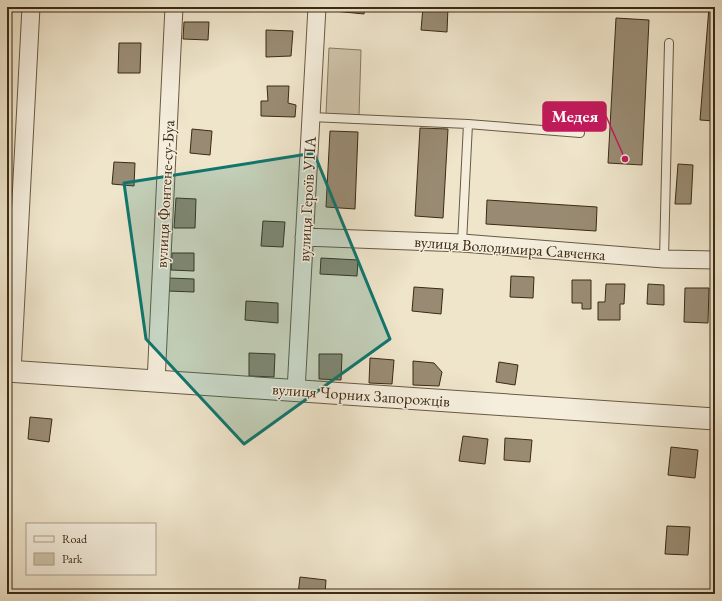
<svg xmlns="http://www.w3.org/2000/svg" width="722" height="601" font-family="'EB Garamond',serif">
<style>
.green{fill:#d0c5ac;stroke:#867860}
.building{fill:#998b73;stroke:#3b2a14}
.lines{fill:none;stroke-linecap:round;stroke-linejoin:round}
.service-casing{stroke:#685942;stroke-width:10}
.minor-casing{stroke:#685942;stroke-width:19}
.tertiary-casing{stroke:#685942;stroke-width:23}
.service{stroke:#f5eedd;stroke-width:8}
.minor{stroke:#f5eedd;stroke-width:17}
.tertiary{stroke:#f5eedd;stroke-width:21}
.marked{fill:#0f766e;fill-opacity:0.2;stroke:#0f766e;stroke-width:3;stroke-linejoin:round}
.labels{text-anchor:middle;dominant-baseline:central;stroke-width:3;stroke-linejoin:round;paint-order:stroke}
.street-label{font-size:16px;fill:#3b2a14;stroke:#f5eedd}
.leader{fill:none;stroke:#c2185b;stroke-width:1.5}
.callout-dot{fill:#c2185b;stroke:#f5eedd;stroke-width:1.5}
.callout{fill:#c2185b;stroke:#c2185b;stroke-width:1.5}
.callout-label{font-size:17px;text-anchor:middle;font-weight:bold;fill:#fff}
</style>
<rect width="100%" height="100%" fill="#efe5cb"/>
<filter id="stains"><feTurbulence type="fractalNoise" baseFrequency=".005" numOctaves="4"/><feColorMatrix values="0 0 0 0 .2 0 0 0 0 .09 0 0 0 0 .02 0 0 0 .5 -.17"/></filter>
<radialGradient id="worn" r=".72"><stop offset=".6" stop-color="#630" stop-opacity="0"/><stop offset="1" stop-color="#630" stop-opacity=".3"/></radialGradient>
<path class="green" d="M329 48 361 50 359 116 326 114Z"/>
<path class="building" d="M279 7H296V10L279 11Z
M334 7H365L364 14 334 11Z
M423 7H448L447 32 421 30Z
M709 7H715V121L700 120Z
M616 18 649 20 642 165 608 163Z
M184 22H209L208 40 183 39Z
M266 30 293 31 291 56 266 57Z
M119 43H141L140 73H118Z
M267 86H289L288 103 296 105 295 117 261 116V101H268Z
M420 128 448 129 443 218 415 216Z
M192 129 212 131 210 155 190 153Z
M330 131 358 132 355 209 326 207Z
M114 162 135 163 134 186 112 184Z
M678 164 693 165 691 204H675Z
M176 198 196 199 195 228H174Z
M487 200 597 207 596 231 486 224Z
M263 221 285 222 283 247 261 246Z
M172 253H194V271L171 270Z
M321 258 358 260 357 276 320 274Z
M511 276 534 277 533 298 510 297Z
M169 278 194 279V292L168 291Z
M572 280H591V309H582V303H572Z
M606 284H625L624 304H620V320H598V302H605Z
M648 284 664 285V305L647 304Z
M414 287 443 289 441 314 412 311Z
M685 288H709L708 323 684 322Z
M246 301 278 303V323L245 320Z
M249 353 275 354 274 377 249 376Z
M319 354H342L341 380 319 379Z
M370 358 394 360 392 384 369 383Z
M413 361 434 363 442 372 439 386 413 385Z
M499 362 518 365 515 385 496 382Z
M7 405H10L9 426H7Z
M30 417 52 419 49 442 28 439Z
M463 436 488 439 485 464 459 461Z
M505 438 532 440 530 462 504 460Z
M671 447 698 450 695 478 668 475Z
M667 526 690 527 688 555 665 554Z
M300 577 326 580 325 594H298Z"/>
<g class="lines">
<g class="service-casing">
<path id="service" d="M311 117 468 124 462 243
M468 124 580 133
M664 259 669 43"/>
</g>
<g class="minor-casing">
<path id="minor" d="M304 237 462 243 664 259 715 260
M12 372 31 7
M156 382 174 7
M296 391 317 7"/>
</g>
<g class="tertiary-casing">
<path id="tertiary" d="M7 371 715 419"/>
</g>
<use href="#service" class="service"/>
<use href="#minor" class="minor"/>
<use href="#tertiary" class="tertiary"/>
</g>
<path class="marked" d="M314 153 390 339 244 444 146 339 124 183Z"/>
<g class="labels">
<g class="street-label">
<text transform="translate(165 194) rotate(-87)">вулиця Фонтене-су-Буа</text>
<text transform="translate(307 199) rotate(-87)">вулиця Героїв УПА</text>
<text transform="translate(510 248) rotate(4)">вулиця Володимира Савченка</text>
<text transform="translate(361 395) rotate(4)">вулиця Чорних Запорожців</text>
</g>
</g>
<path class="leader" d="M625 159L606 116"/>
<circle class="callout-dot" cx="625" cy="159" r="4"/>
<rect class="callout" x="543" y="102" width="63" height="29" rx="4"/>
<g class="callout-label">
<text x="575" y="122">Медея</text>
</g>
<rect width="722" height="601" fill="none" stroke="#efe5cb" stroke-width="24"/>
<rect x="8" y="8" width="706" height="585" fill="none" stroke="#3b2a14" stroke-width="2"/>
<rect x="12" y="12" width="698" height="577" fill="none" stroke="#3b2a14"/>
<rect x="26" y="523" width="130" height="52" fill="#f5eedd" stroke="#aba08d"/>
<rect x="34" y="536" width="20" height="6" fill="#f5eedd" stroke="#aba08d"/>
<text x="62" y="543" font-size="12" fill="#3b2a14">Road</text>
<rect x="34" y="553" width="20" height="12" fill="#d0c5ac" stroke="#aba08d"/>
<text x="62" y="563" font-size="12" fill="#3b2a14">Park</text>
<rect width="100%" height="100%" filter="url(#stains)"/>
<rect width="100%" height="100%" fill="url(#worn)"/>
</svg>
